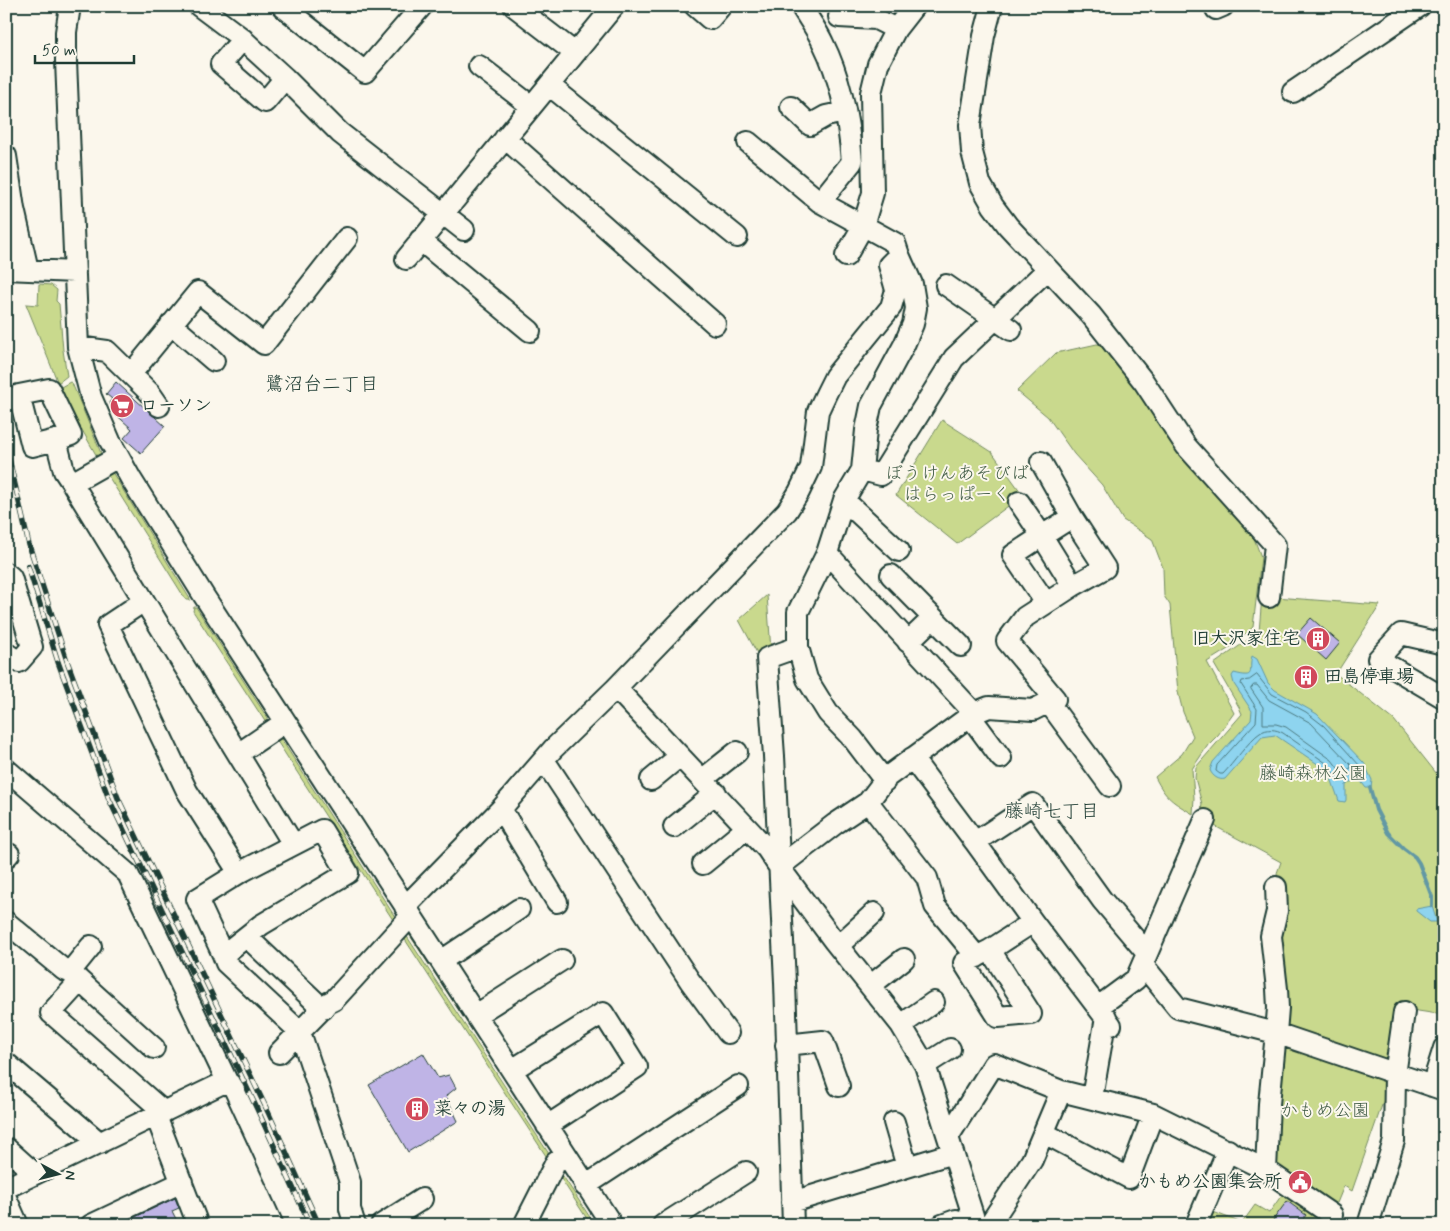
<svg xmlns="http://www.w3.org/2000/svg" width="1450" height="1231" font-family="Mynerve,'Klee One',sans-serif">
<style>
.green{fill:#c9d98d;stroke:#748b60}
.water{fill:#8ed4ef;stroke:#6298a4}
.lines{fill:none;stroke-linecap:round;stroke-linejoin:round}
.shore{stroke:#4b797f;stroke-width:1}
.stream{stroke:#6298a4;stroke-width:4}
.building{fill:#bfb4e6;stroke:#1f3d34}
.minor-casing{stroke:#1f3d34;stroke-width:24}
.minor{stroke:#fbf7ec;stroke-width:20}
.rail-casing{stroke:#1f3d34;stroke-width:5.5}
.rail{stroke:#fbf7ec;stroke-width:4;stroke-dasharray:11;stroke-linecap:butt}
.labels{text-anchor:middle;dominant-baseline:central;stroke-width:4;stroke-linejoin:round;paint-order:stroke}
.poi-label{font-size:18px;font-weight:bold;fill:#1f3d34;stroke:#fbf7ec;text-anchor:start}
.park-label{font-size:18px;fill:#415c46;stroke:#fbf7ec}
.neighbourhood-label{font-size:19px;fill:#1f3d34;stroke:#fbf7ec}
</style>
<rect width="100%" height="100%" fill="#fbf7ec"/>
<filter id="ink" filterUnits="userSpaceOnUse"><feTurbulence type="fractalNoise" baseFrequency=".02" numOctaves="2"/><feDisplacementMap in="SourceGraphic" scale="10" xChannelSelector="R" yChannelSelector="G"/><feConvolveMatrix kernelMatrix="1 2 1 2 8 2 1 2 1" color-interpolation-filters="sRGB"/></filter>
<g filter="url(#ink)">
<path class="green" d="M39 284 51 285 57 290 56 301 59 304 63 350 67 376 58 383 26 304 38 305Z
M1097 344 1104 345 1251 530 1261 557 1253 627 1228 649 1207 662 1234 713 1218 735 1208 745 1192 769 1194 798 1193 814C1173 802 1166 799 1155 777L1182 754 1193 736 1183 712 1178 692 1170 605 1164 596 1163 568 1152 539 1123 520 1102 485 1074 454 1048 417 1017 391 1056 353Z
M70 382 72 383 103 458 99 460 60 391 59 388Z
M942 420 992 452 1023 495 957 544 896 495Z
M109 467 190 599V600H186L105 471Z
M767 595 771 651 757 653 739 620Z
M1262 596 1380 605 1336 674 1394 720 1444 783V1015L1399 1008 1389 1068 1279 1025 1281 895 1277 873 1281 862 1200 818 1202 804 1195 778 1196 767 1242 714 1239 707 1214 664 1259 632Z
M200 604 277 722 274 725 198 606Z
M194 607H196L272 725 268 726 193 611Z
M282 730 402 914 399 917 280 733Z
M278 734 397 920 395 923 275 738Z
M409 928 554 1149 553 1154 407 931Z
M404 932 551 1157 548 1159 402 935Z
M1281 1043 1387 1076 1389 1085 1352 1191 1344 1186 1337 1203 1324 1206 1272 1169Z
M559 1170 595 1225H591L558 1174Z
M1286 1189 1329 1218 1327 1225H1201L1208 1210 1242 1223 1255 1205 1269 1213Z"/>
<path class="water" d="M1252 656 1257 659 1268 683 1275 690 1317 714 1364 763 1372 780 1371 788H1366L1359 779H1355L1346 785V800L1345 802 1339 801 1331 778 1325 769 1275 735 1262 737 1225 779C1219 781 1212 776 1210 770L1213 762 1251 720 1252 711 1234 684 1232 676 1234 673C1257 679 1248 672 1252 656Z
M1432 906 1437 922H1430L1416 911V909Z"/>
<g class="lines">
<path class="shore" d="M1257 675 1272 694 1306 712 1324 726 1360 766 1363 772V774H1353L1338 782 1329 765 1283 733C1276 729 1267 728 1260 733 1250 739 1232 765 1223 774H1220L1216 771 1217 765 1256 722 1257 709 1241 684 1242 681 1249 680Z
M1254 685H1257L1269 700 1311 723 1351 765V768L1341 772 1332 760 1286 727 1276 724H1263V707L1251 689Z"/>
<path class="stream" d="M1370 788 1376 810 1388 833 1403 848 1415 857 1419 863 1432 897V906"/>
</g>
<path class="building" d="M116 382 165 426 141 453 124 438 132 429 111 410 113 407 109 403 112 399 106 394Z
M1311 618 1340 643 1326 660 1297 634Z
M423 1053 438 1078 449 1075 456 1088 446 1096 458 1121 408 1152 369 1085Z
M175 1198 179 1208 172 1211 179 1225H129L127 1221Z
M1287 1201 1306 1215 1299 1225H1280L1273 1220Z"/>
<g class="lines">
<g class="minor-casing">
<path id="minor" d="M70 6 66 32V61L78 347 91 397 110 441 131 479 204 596 612 1225
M199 6 239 36 285 78 340 133 464 230
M282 6 365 72 422 6
M514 6 575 53
M695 6 710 19 721 6
M992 6 984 36 970 125 972 152 980 183 993 206 1008 226 1091 315 1144 382 1186 446 1275 545 1269 597
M1216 9 1223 6
M839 17 876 19 896 29
M243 39 221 64 265 102 285 78
M479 66 531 106
M549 85 737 237
M1293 92 1420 6
M791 107 810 125 826 116 845 112
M505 138 715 324
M748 142 820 202
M6 156 14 209 28 270
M420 240 530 331
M6 246 9 257
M846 256 863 226 873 193 871 93 878 64 896 29 914 6
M406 259 614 6
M6 269 75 272
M946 285 1011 330
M171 324 214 361
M78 347 107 351 150 393 159 406
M131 374 198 292 264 344 347 238
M56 440 32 446 19 395 49 389 71 435 56 440 64 471 72 483 118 457
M1041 462 1072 517
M862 470 881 475 954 358 1048 269
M72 483 293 844
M844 500 899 551
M1019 502 1042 536 1072 517 1105 568 1073 586
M827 553 844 500 862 470 866 430 871 406 904 345 913 324 916 308 912 284 899 255
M6 573 11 577 32 647 19 662 6 653
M891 575 961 646
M144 601 108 625 187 791 239 873 197 899 223 955 261 925 348 873 322 830 239 873
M908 642 933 618
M1444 644 1401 634 1378 659 1444 698
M798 647 807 679 828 713 853 739 885 781
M616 688 767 849 779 867 834 941 901 1025 925 1065 976 1225
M1049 703 1110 786
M970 716 1001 758
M238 754 285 722
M912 758 975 842
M544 760 690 981 728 1033
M6 769 128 874 227 1081 234 1088 297 1225
M703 779 737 752
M651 780 680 756
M868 802 927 878 935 906 977 957
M501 809 557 902
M674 827 716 793
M6 857 9 854
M703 864 747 828
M779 867 835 824 868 802 887 777 974 713 989 707 1033 710 1055 699 1007 641 1025 617 1073 586 1042 536 1013 555 1046 603
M1276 887 1277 911 1271 936 1277 989 1278 1008 1276 1033 1444 1090
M405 907 501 809 553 749 616 688 787 511 799 492 811 467 818 411 826 394 835 376 891 307 896 290 889 265 899 255 895 243 820 202 852 162C849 123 841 79 823 43 817 30 808 18 801 6
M6 922 64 970 70 972 154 1048
M247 937 323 1009
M838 946 874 913
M990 950 1031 1014 998 1017 964 963 990 950 1033 922
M223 955 226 963 300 1032 350 1182V1209L355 1225
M441 961 519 909
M1143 965 1178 1008 1276 1033 1269 1104 1266 1170
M70 972 91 946
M80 981 51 1013 164 1112
M870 986 904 959
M1098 1007 1136 979 1205 820
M476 1015 562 960
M901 1025 934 1002
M1111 1025 1033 922 975 842 1033 804 1102 900 1146 952
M786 1045 823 1041 839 1086
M279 1053 328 1003 334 1000 411 916
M6 1063 100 1143
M925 1065 950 1049
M512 1070 603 1013 637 1067 547 1126
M1432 1086 1444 1048
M1092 1098 1106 1017
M156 1116 198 1225
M894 1122 907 1167
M1044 1133 1129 1178 1153 1114
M948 1137 994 1064 1061 1091 1153 1114 1266 1170 1332 1215
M6 1148 35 1174
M585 1186 738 1086
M6 1188 227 1081
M6 1198 18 1225
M792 1202 953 1153
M91 1225 182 1182
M381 1225 422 1199
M524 1225 556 1162 566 1156
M663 1225 746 1172
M793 1225 785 982 774 756 767 658 798 647V612L827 553 974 713
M942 1225 956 1220
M989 1225 1032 1160 1061 1091
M1196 1225 1228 1150
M1368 1225 1394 1141 1395 1075 1404 1012"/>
</g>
<use href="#minor" class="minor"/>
<g class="rail-casing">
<path id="rail" d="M6 446 29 545 67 661 118 798 269 1114 319 1225
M28 566 58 662 109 799 259 1113 310 1225"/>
</g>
<use href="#rail" class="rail"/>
</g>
</g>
<defs>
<g id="supermarket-disc" transform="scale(1.25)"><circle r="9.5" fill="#d1495b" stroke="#fbf7ec"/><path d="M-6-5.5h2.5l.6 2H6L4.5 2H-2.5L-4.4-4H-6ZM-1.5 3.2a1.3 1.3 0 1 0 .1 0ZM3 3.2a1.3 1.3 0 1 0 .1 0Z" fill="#fff"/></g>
<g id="building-disc" transform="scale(1.25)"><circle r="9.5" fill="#d1495b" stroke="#fbf7ec"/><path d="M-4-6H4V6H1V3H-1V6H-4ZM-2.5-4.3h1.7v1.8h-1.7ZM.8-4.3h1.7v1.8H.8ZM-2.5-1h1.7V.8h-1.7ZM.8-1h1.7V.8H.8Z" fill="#fff"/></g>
<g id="civic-disc" transform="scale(1.25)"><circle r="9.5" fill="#d1495b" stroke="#fbf7ec"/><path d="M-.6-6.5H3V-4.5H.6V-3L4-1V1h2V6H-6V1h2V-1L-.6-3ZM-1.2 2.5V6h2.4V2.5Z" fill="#fff"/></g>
</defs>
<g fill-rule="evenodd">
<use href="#supermarket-disc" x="122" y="406"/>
<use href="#building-disc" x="1318" y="639"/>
<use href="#building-disc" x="1306" y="677"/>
<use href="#building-disc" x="417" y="1109"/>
<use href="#civic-disc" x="1300" y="1182"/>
</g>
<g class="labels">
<g class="poi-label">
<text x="140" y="406">ローソン</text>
<text x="1300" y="639" text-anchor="end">旧大沢家住宅</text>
<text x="1324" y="677">田島停車場</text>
<text x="434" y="1109">菜々の湯</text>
<text x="1282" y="1182" text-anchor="end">かもめ公園集会所</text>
</g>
<g class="park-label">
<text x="957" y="474">ぼうけんあそびば<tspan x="957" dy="21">はらっぱーく</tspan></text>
<text x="1313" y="774">藤崎森林公園</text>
<text x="1325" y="1111">かもめ公園</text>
</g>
<g class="neighbourhood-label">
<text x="322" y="384">鷺沼台二丁目</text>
<text x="1052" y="811">藤崎七丁目</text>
</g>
</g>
<rect width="1450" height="1231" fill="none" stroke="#fbf7ec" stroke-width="25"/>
<rect x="12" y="12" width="1425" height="1206" fill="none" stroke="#1f3d34" stroke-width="2" filter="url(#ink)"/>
<g transform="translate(58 1174) rotate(97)" stroke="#fbf7ec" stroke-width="4" paint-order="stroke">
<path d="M0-4L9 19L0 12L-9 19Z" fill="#1f3d34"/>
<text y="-8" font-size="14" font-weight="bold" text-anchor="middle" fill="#1f3d34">N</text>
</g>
<path d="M35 55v8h99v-8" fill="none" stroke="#1f3d34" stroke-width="2.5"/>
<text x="42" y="55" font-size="15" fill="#1f3d34" stroke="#fbf7ec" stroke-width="4" paint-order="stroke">50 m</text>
</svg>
